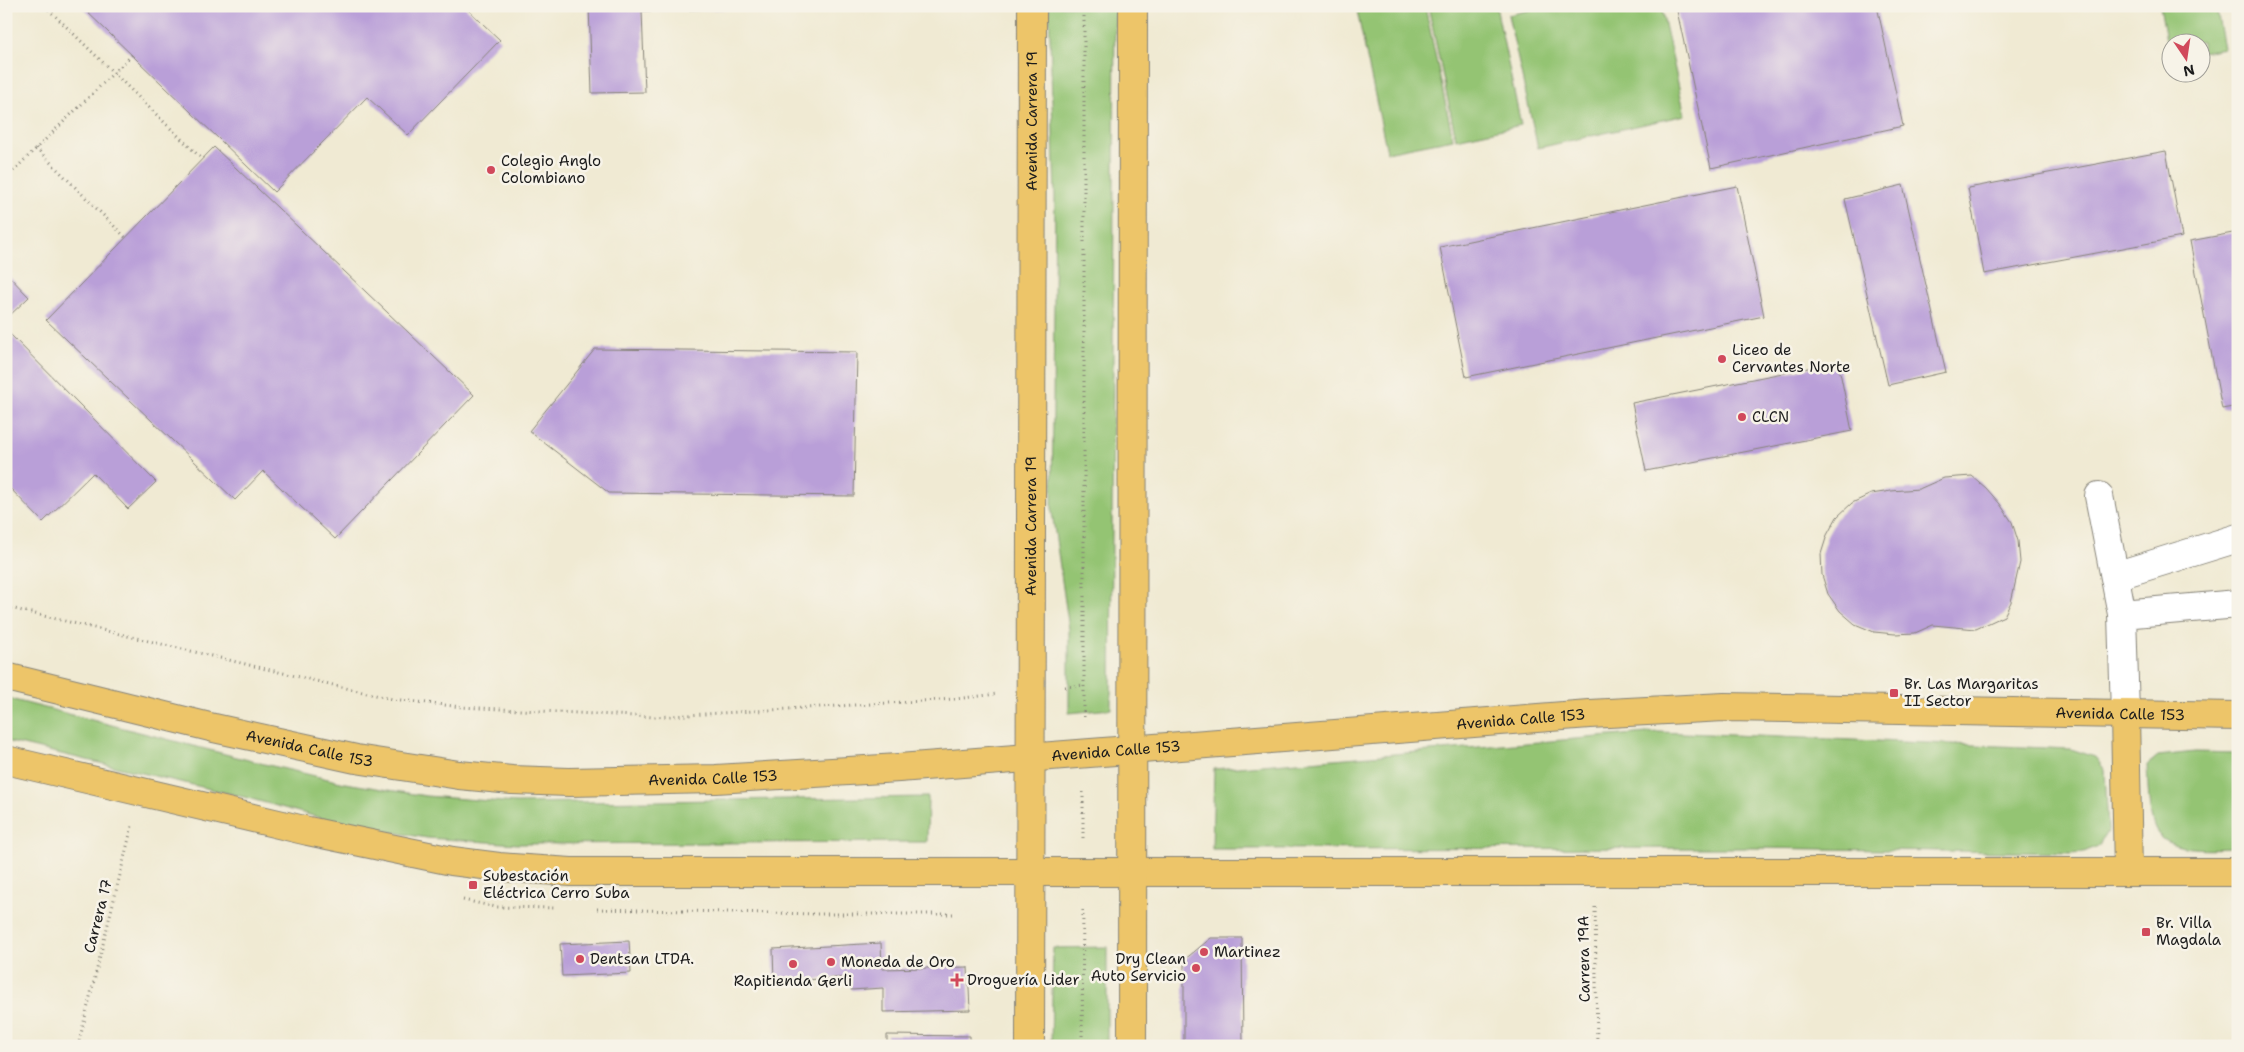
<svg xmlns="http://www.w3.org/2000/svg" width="2244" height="1052" font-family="'Shantell Sans',sans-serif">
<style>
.green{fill:#94c473;stroke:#587048}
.building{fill:#b99fd8}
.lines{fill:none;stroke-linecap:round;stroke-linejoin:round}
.minor-casing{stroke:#868378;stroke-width:30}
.major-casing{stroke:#868378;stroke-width:30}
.path{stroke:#868378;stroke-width:3;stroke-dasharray:1 4;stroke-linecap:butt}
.minor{stroke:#fff;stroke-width:28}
.major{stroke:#edc569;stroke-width:28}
.poi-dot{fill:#d1495b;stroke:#f7f3e8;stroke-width:2}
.labels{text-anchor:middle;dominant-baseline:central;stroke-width:5;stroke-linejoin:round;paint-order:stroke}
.street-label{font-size:15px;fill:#1c1c1c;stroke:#f7f3e8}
.poi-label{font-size:15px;fill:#1c1c1c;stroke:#f7f3e8;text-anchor:start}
</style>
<rect width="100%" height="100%" fill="#f7f3e8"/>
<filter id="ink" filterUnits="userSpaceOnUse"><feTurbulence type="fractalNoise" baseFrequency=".02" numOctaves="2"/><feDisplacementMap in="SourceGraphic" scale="10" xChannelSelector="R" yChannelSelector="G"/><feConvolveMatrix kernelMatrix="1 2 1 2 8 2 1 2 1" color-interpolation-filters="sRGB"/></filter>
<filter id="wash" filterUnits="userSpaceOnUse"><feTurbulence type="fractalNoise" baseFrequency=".0096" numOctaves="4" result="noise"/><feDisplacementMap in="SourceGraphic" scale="20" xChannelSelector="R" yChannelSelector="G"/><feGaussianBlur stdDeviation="1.12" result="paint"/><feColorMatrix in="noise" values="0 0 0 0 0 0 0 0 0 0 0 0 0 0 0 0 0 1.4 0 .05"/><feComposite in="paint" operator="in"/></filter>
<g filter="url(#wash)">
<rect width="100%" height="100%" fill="#f0ead3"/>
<path class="green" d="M1049 6H1115L1111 709 1069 713V629L1052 512 1055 197Z
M1382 6H1425L1453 139 1387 152 1357 11Z
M1428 6H1496L1521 125 1456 139Z
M1549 6H1661L1685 115 1538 148 1508 15Z
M2160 6H2216L2224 48 2202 52V42H2172L2171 57 2169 58Z
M6 698 264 764 345 783 426 796 516 803 928 797 927 842 518 844 427 838 339 823 244 797 6 741Z
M1659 732 2071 749 2095 757 2105 770 2108 830 2098 846 2084 852 2071 853 1756 848 1212 849 1214 769Z
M2195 752 2238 753V848C2216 848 2169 854 2156 831 2148 817 2148 781 2147 765L2158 756Z
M1107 947V1046H1051L1053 948Z"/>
<g id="blocks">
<path class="building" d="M81 6H464L500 40 408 135 367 97 274 192Z
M589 6H773L774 8 642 11 645 92 592 93Z
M1676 6H1877L1903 126 1711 168Z
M214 147 474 395 335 539 263 471 235 500 46 320Z
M2166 151 2182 237 1984 274 1968 188Z
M1903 185 1946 372 1888 385 1845 199Z
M1737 186 1764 316 1466 377 1440 247Z
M2238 232V406L2222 409 2190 241Z
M6 273 29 297 6 319Z
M6 330 156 482 128 509 93 473 43 522 6 484Z
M595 349 857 352 854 496 609 493 529 431Z
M1838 362 1852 431 1646 471 1632 403Z
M1972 476 1986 488 2000 504 2012 522 2018 541 2020 562 2011 602 2004 616 1976 629 1933 625 1915 633 1895 634 1874 632 1855 624 1840 611 1828 594 1822 575 1821 554 1827 535 1837 517 1852 503 1871 494 1891 491 1919 489 1944 478Z
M1211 938H1242L1243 1046H1184V960Z
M629 941 631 973 562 976 560 944Z
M881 943 882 969 968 967 970 1010 883 1012V988L851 990 850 977 774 982 773 949Z
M887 1035 970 1036V1046H887Z"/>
</g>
</g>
<g filter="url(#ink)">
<use href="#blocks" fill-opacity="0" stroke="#868378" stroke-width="1"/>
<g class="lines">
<g class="minor-casing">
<path id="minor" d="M2099 496 2122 614 2125 714
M2115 576 2238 538
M2122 614 2238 604"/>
</g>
<g class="major-casing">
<g id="major">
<path id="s1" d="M6 677 214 728 356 759 459 775 512 780 569 782 716 779 899 768 1589 714 1724 707 2238 716"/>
<path d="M2125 714 2128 872"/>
<path d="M6 760 308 831 452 861 499 867 571 872H2238"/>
<path id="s2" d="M1030 1046 1032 6"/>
<path d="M1132 1046 1133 6"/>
</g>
</g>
<path class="path" d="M45 6 202 159
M1084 6V720
M36 148 126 238
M6 178 132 55
M6 607 392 699 462 707 654 717 955 699 997 694
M1065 687 1084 685
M1083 838V789
M463 900 496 907 556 908
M1595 907 1597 1046
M597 909 815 914H956
M78 1046 132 826
M1082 1046 1083 906"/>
<use href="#minor" class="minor"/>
<use href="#major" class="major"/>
</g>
</g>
<g class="poi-dot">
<circle cx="491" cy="170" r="5"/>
<circle cx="1722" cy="359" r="5"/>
<circle cx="1742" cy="417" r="5"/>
<rect x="1889" y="688" width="10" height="10" rx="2.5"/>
<rect x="468" y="880" width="10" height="10" rx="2.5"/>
<rect x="2141" y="927" width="10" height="10" rx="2.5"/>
<circle cx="1204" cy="952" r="5"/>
<circle cx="580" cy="959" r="5"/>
<circle cx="831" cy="962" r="5"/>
<circle cx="793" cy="964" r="5"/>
<circle cx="1196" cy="968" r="5"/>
<path d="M954.5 972.5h5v5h5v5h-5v5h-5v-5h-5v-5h5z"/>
</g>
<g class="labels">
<g class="street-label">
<text stroke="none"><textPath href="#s2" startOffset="925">Avenida Carrera 19</textPath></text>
<text stroke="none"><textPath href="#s2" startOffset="520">Avenida Carrera 19</textPath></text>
<text stroke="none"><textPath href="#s1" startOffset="2128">Avenida Calle 153</textPath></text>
<text stroke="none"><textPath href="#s1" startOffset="1528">Avenida Calle 153</textPath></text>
<text stroke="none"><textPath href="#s1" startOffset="312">Avenida Calle 153</textPath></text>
<text stroke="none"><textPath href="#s1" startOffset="1122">Avenida Calle 153</textPath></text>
<text stroke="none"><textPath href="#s1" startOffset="718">Avenida Calle 153</textPath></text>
<text transform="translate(98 916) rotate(-76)">Carrera 17</text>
<text transform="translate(1584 959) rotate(-91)">Carrera 19A</text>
</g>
<g class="poi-label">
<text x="501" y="161">Colegio Anglo<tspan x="501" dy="17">Colombiano</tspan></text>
<text x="1732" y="350">Liceo de<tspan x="1732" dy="17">Cervantes Norte</tspan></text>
<text x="1752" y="417">CLCN</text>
<text x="1904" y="684">Br. Las Margaritas<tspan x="1904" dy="17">II Sector</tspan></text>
<text x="483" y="876">Subestación<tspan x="483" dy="17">Eléctrica Cerro Suba</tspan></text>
<text x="2156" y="923">Br. Villa<tspan x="2156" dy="17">Magdala</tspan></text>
<text x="1214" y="952">Martinez</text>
<text x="590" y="959">Dentsan LTDA.</text>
<text x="1186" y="959" text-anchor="end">Dry Clean<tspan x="1186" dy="17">Auto Servicio</tspan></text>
<text x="841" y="962">Moneda de Oro</text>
<text x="967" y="980">Droguería Lider</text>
<text x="793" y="981" text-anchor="middle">Rapitienda Gerli</text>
</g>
</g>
<rect width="2244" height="1052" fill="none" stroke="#f7f3e8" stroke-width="25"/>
<g transform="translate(2186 58) rotate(167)"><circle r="24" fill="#f7f3e8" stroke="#9f9d96"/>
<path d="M0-4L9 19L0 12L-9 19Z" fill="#d1495b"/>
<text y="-8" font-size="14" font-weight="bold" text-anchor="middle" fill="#1c1c1c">N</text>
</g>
</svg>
